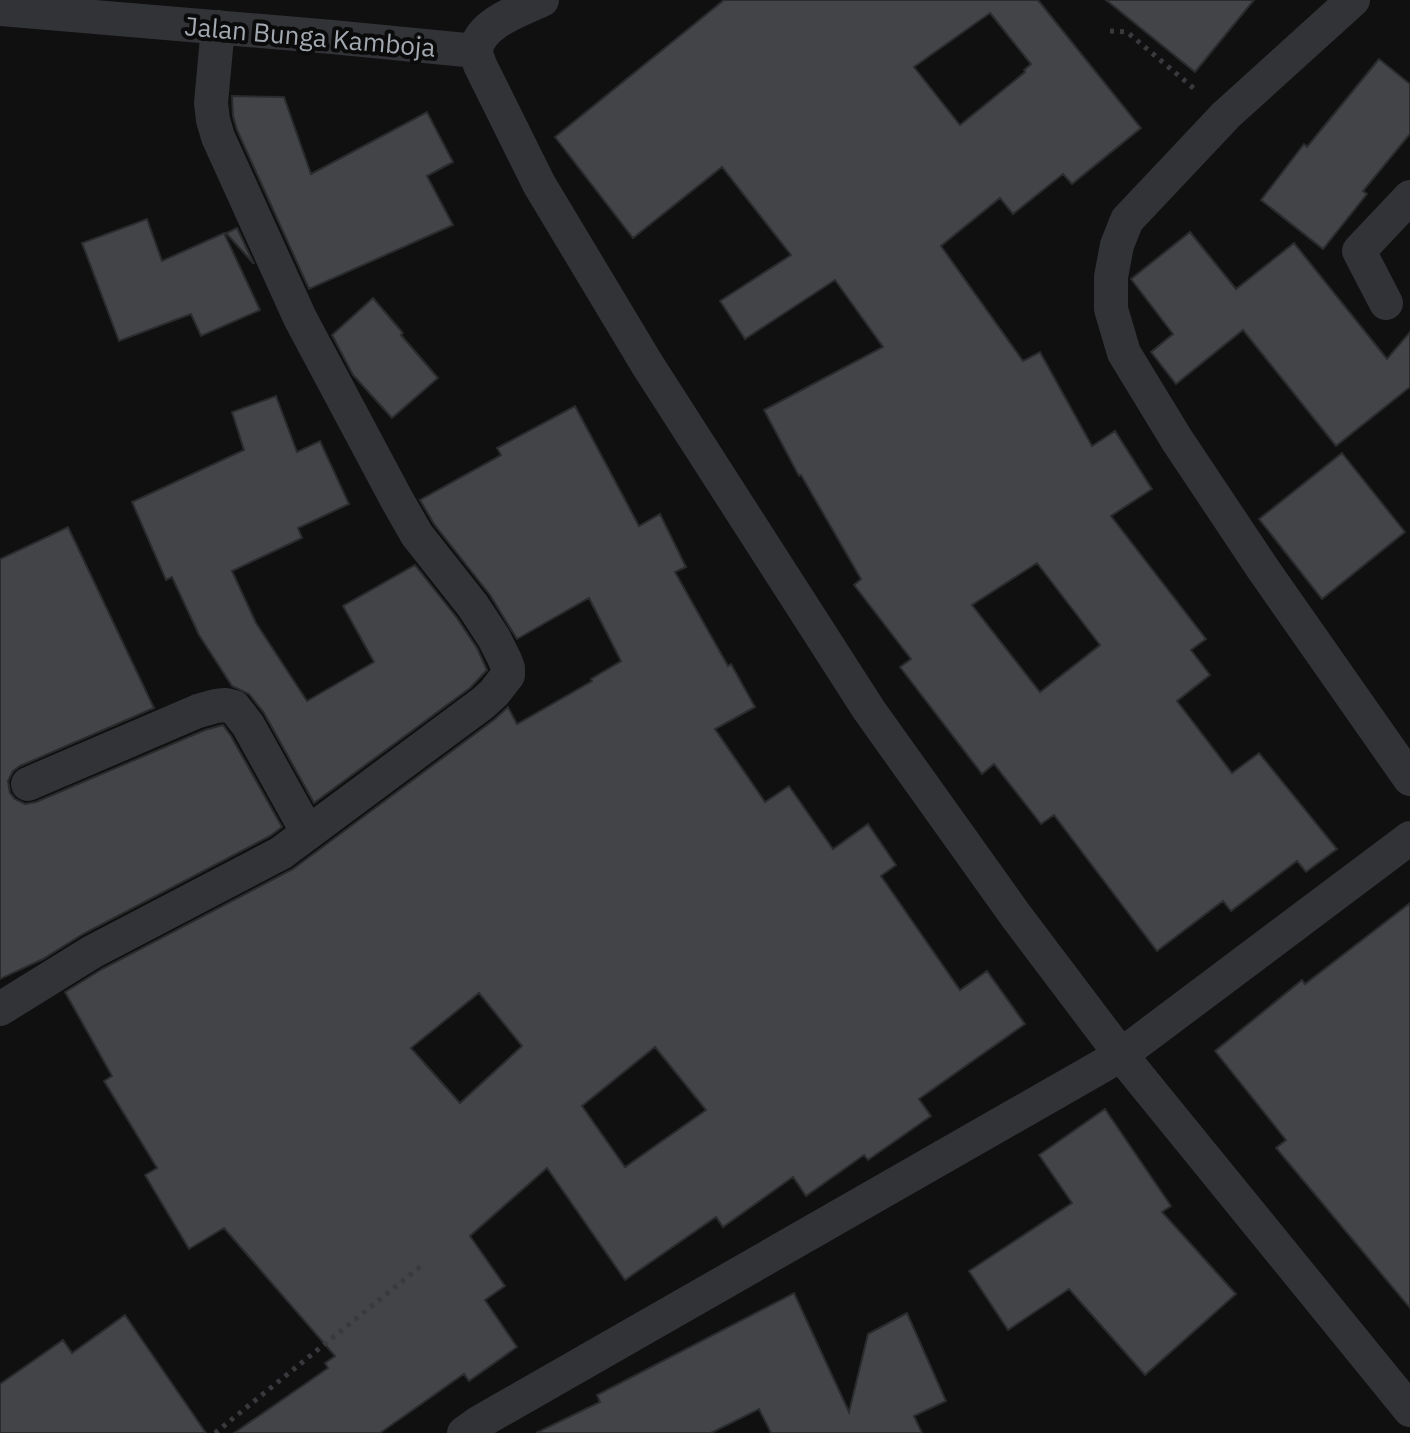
<svg xmlns="http://www.w3.org/2000/svg" width="1410" height="1433" font-family="'IBM Plex Sans',sans-serif">
<style>
.building{fill:#424447;stroke:#2a2b2d;stroke-width:2;fill-rule:evenodd}
.lines{fill:none;stroke-linecap:round;stroke-linejoin:round}
.path{stroke:#383a3d;stroke-width:5;stroke-dasharray:4 6;stroke-linecap:butt}
.minor{stroke:#323336;stroke-width:34}
.labels{text-anchor:middle;dominant-baseline:central;stroke-width:8;stroke-linejoin:round;paint-order:stroke}
.street-label{font-size:26px;fill:#a3a9b1;stroke:#0b0b0c}
</style>
<rect width="100%" height="100%" fill="#101011"/>
<path class="building" d="M724 0H1038L1141 128 1072 184 1063 174 1013 214 1000 198 941 246 1023 361 1040 352 1092 446 1115 431 1152 489 1111 516 1206 639 1191 650 1210 675 1177 701 1232 773 1259 753 1337 849 1306 872 1297 861 1231 911 1223 901 1157 951 1054 815 1041 824 994 764 982 774 900 667 911 659 854 585 861 579 801 475 799 476 764 410 883 347 835 280 745 339 720 301 791 255 722 167 633 238 555 137ZM990 13 1031 64 1024 70 1025 72 960 125 914 67ZM1037 563 1100 645 1040 692 972 605Z
M1106 0H1254L1195 72Z
M1379 59 1410 84V134L1363 191 1367 194 1323 249 1261 200 1304 144 1307 147Z
M232 96 284 97 311 174 427 112 453 162 427 176 453 225 309 289 237 130 233 116Z
M147 219 162 261 224 233 260 310 201 336 191 314 119 341 82 243Z
M237 228 254 264 226 233Z
M1190 232 1236 289 1294 243 1387 359 1410 332V387L1336 446 1243 330 1176 384 1151 352 1173 334 1131 279Z
M373 298 403 333 401 335 438 378 392 418 353 375 332 335Z
M276 396 297 452 320 441 349 504 298 528 302 538 232 571 256 623 307 701 374 662 343 606 415 565 457 618 477 648 487 670 470 688 314 803 264 713 249 694 232 686 199 635 172 577 166 580 132 502 244 450 232 412Z
M575 406 639 526 660 514 686 567 675 572 728 666 731 664 755 707 715 729 765 802 789 786 833 849 868 824 896 865 881 876 960 990 987 971 1025 1024 919 1099 931 1116 868 1160 864 1155 806 1196 793 1177 723 1227 716 1217 625 1280 547 1168 470 1236 505 1286 485 1300 517 1347 469 1381 464 1374 380 1433H234L328 1368 325 1363 335 1356 224 1228 189 1249 145 1175 157 1168 104 1081 112 1076 65 992 102 969 293 869 495 719 508 707 517 724 592 681 591 679 621 661 589 598 517 639 490 595 434 524 420 500 501 455 497 448ZM479 993 522 1046 460 1103 411 1048ZM655 1047 706 1110 625 1167 582 1106Z
M1342 453 1405 532 1322 599 1259 519Z
M68 527 154 708 20 766 13 771 8 781 10 793 15 799 25 804 36 802 205 730 223 725 231 736 282 827 270 836 83 934 43 959 0 979V559Z
M1410 903V1308L1276 1148 1286 1140 1215 1051 1302 980 1305 984Z
M1105 1109 1171 1206 1162 1212 1236 1294 1145 1375 1069 1289 1008 1330 969 1271 1072 1203 1039 1155Z
M794 1293 849 1412 868 1334 907 1313 946 1401 914 1416 922 1433H771L759 1409 711 1433H536L600 1402 597 1395Z
M125 1315 206 1433H0V1384L63 1340 72 1353Z"/>
<g class="lines">
<path class="path" d="M1110 31 1127 32 1197 91
M215 1433 421 1266"/>
<path class="minor" d="M542 0C521 10 477 24 476 52 476 56 479 61 480 65L539 184 647 364 869 710 1016 916 1121 1055 1410 1410
M1353 0 1226 115 1127 220 1117 245 1111 277V309L1124 353 1177 440 1263 569 1410 779
M0 9 332 37 476 51
M1386 303 1359 251 1410 197
M28 784 198 711 216 706 226 705 234 707 248 725 308 833
M0 1009 92 952 281 853 483 703 494 693 508 675V668L505 660 494 638 473 606 417 535 397 500 300 318 218 137 213 120 211 103 218 27
M464 1433 478 1423 1121 1055 1410 838"/>
</g>
<g class="labels">
<g class="street-label">
<text transform="translate(310 36) rotate(5)">Jalan Bunga Kamboja</text>
</g>
</g>
</svg>
